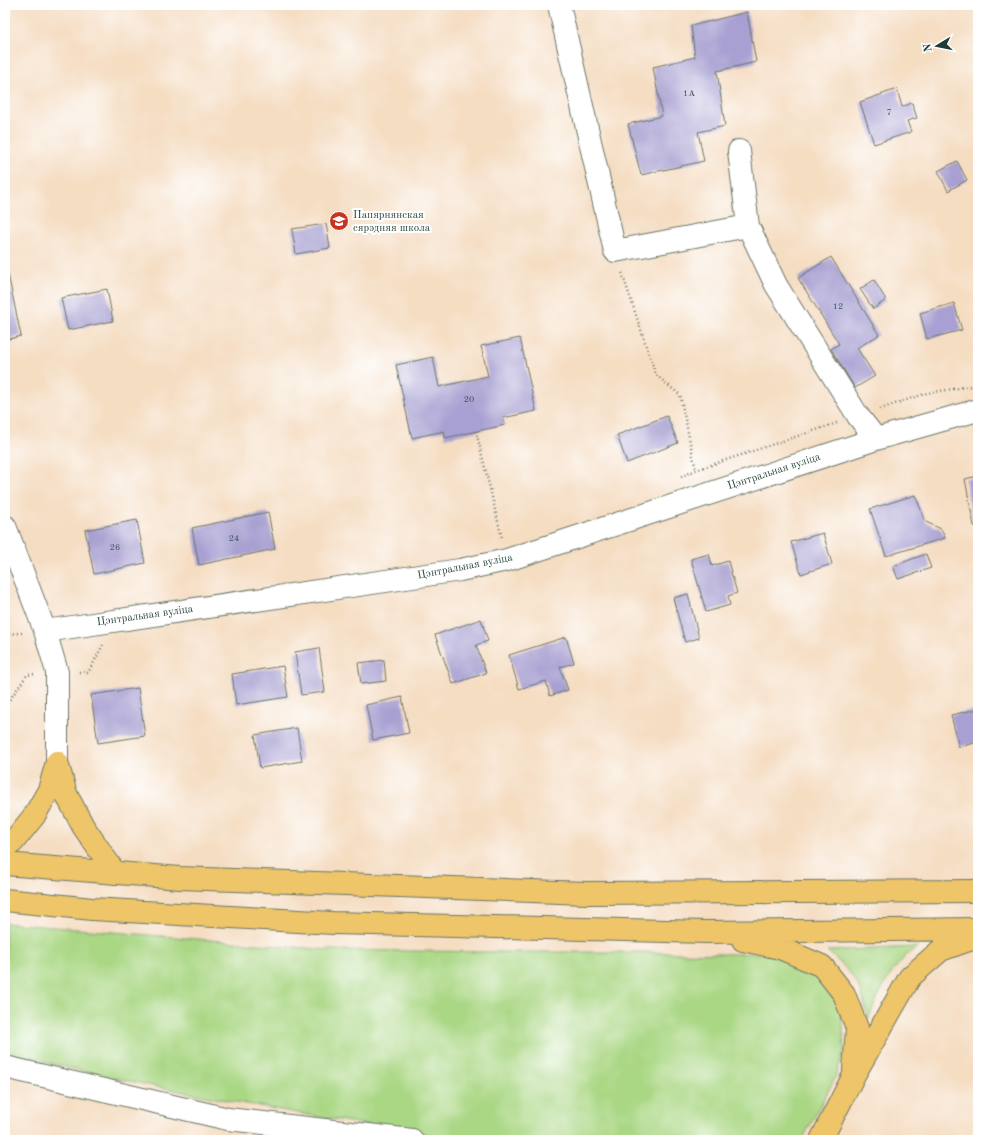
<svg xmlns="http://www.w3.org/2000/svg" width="983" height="1145" font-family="'Old Standard TT',serif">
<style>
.green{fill:#aad784;stroke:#648a5c}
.building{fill:#a8a0d2}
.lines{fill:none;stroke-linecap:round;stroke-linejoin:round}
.minor-casing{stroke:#6a7566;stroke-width:24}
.highway-casing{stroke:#6a7566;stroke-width:24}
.path{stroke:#6a7566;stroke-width:2.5;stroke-dasharray:1 3;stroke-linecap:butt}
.minor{stroke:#fff;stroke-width:22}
.highway{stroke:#eec569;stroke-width:22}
.labels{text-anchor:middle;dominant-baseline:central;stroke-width:4;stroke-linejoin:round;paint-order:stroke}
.number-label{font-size:9px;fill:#41565c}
.poi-label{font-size:11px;fill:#1f3d34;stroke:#fff;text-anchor:start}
.street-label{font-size:11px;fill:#1f3d34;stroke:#fff}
</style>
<rect width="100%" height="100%" fill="#fff"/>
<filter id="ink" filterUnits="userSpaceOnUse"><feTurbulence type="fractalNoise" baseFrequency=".025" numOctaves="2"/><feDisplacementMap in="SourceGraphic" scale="8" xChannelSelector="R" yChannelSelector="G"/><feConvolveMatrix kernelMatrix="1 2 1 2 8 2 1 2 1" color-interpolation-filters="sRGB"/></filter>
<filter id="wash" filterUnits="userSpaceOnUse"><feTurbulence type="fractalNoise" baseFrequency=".012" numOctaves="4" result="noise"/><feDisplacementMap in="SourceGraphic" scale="16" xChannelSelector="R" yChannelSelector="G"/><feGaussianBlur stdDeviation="0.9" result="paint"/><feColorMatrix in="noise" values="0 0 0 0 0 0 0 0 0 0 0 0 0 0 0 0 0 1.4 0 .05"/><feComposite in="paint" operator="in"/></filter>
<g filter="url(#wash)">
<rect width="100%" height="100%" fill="#f5ddc2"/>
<path class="green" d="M5 923 329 950 499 952H641L721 954 765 953 813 970 838 1003 843 1026 844 1051 835 1078 802 1140H466C348 1123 231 1102 114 1078 78 1070 41 1061 5 1053Z
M918 947C913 951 907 954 903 959 887 976 877 998 868 1019 865 1006 863 992 855 980 848 969 837 960 827 951Z"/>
<g id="blocks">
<path class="building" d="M298 5H324V6L299 10Z
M747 12 756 62 717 71 725 126 698 132 704 161 641 175 628 124 662 116 653 67 695 57 691 26Z
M897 89 902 107 912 103 917 118 907 121 911 132 874 144 860 102Z
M957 161 967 180 948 191 938 171Z
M326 224 330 248 296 254 292 229Z
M831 257 879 335 857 348 875 376 855 388 831 349 839 344 798 278Z
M5 269H7L21 336 5 340Z
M874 280 886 300 873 309 860 289Z
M107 289 113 321 68 330 61 298Z
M954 303 962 330 927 339 920 313Z
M520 338 536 411 503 418 505 425 445 438 444 431 412 438 396 365 433 357 439 387 488 376 481 346Z
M667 416 678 443 627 463 617 435Z
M978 476V525L974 526 965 479Z
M915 495 926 522 941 529 945 538 886 556 870 509Z
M268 512 275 549 199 565 192 528Z
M137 520 145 563 94 574 85 530Z
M823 533 832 564 801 574 791 542Z
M709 554 712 566 728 561 737 593 728 596 730 605 706 612 691 559Z
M926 554 931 568 898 579 893 566Z
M688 594 699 638 685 642 673 598Z
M481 619 488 641 476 645 486 673 453 684 435 635Z
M566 637 574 663 560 667 568 690 550 696 546 681 519 689 509 655Z
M319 648 325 692 301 695 295 652Z
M384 660 386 681 361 684 358 663Z
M283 666 288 697 236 705 232 674Z
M138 688 145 736 98 743 91 695Z
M402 697 409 733 373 740 366 705Z
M978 709V742L959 747 951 715Z
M297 728 302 761 260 768 255 735Z"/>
</g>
</g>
<g filter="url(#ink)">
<use href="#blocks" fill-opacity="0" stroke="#6a7566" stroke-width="1"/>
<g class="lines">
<g class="minor-casing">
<path id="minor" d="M559 5 615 251 748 226
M739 151 748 226 776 285 858 416 876 439
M5 526 45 631 57 672V762
M45 631 460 570 507 560 876 439 978 410
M5 1067 228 1119 412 1140"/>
</g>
<g class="highway-casing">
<path id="highway" d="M57 762 66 794 83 826 115 873
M5 848 13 842 34 816 49 790 57 762
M5 864 180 878 587 893 978 891
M5 900 92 909 333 923 707 932 978 929
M743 940 780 948 822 966 844 994 857 1028 854 1070
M821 1140 854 1075 910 977 941 950 969 940 978 939"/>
</g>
<path class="path" d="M622 273 656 375 680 395 696 470
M880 409 927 393 978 385
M476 431 502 538
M681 477 696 470 837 423
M5 634 23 633
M79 672 88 673 103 645
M5 706 27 675 34 674"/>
<use href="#minor" class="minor"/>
<use href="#highway" class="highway"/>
</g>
</g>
<defs>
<g id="school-disc" transform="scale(1)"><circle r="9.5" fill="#c8321e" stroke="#fff"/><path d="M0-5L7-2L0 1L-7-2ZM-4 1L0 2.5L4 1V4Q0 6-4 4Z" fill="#fff"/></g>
</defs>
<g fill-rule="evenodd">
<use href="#school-disc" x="339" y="221"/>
</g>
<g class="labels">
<g class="number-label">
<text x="689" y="93">1А</text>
<text x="889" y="112">7</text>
<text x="838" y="306">12</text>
<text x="469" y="399">20</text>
<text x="234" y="538">24</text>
<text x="115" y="547">26</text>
</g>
<g class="poi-label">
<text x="353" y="215">Папярнянская<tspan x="353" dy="13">сярэдняя школа</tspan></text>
</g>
<g class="street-label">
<text transform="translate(774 472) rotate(-18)">Цэнтральная вуліца</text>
<text transform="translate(465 567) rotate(-11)">Цэнтральная вуліца</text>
<text transform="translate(145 616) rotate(-8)">Цэнтральная вуліца</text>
</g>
</g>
<rect width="983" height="1145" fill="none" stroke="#fff" stroke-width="20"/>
<g transform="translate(937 46) rotate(260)" stroke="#ffffff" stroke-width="3" paint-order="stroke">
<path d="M0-3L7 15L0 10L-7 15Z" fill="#1f3d34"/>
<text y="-6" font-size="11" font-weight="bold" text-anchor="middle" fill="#1f3d34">N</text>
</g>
</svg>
